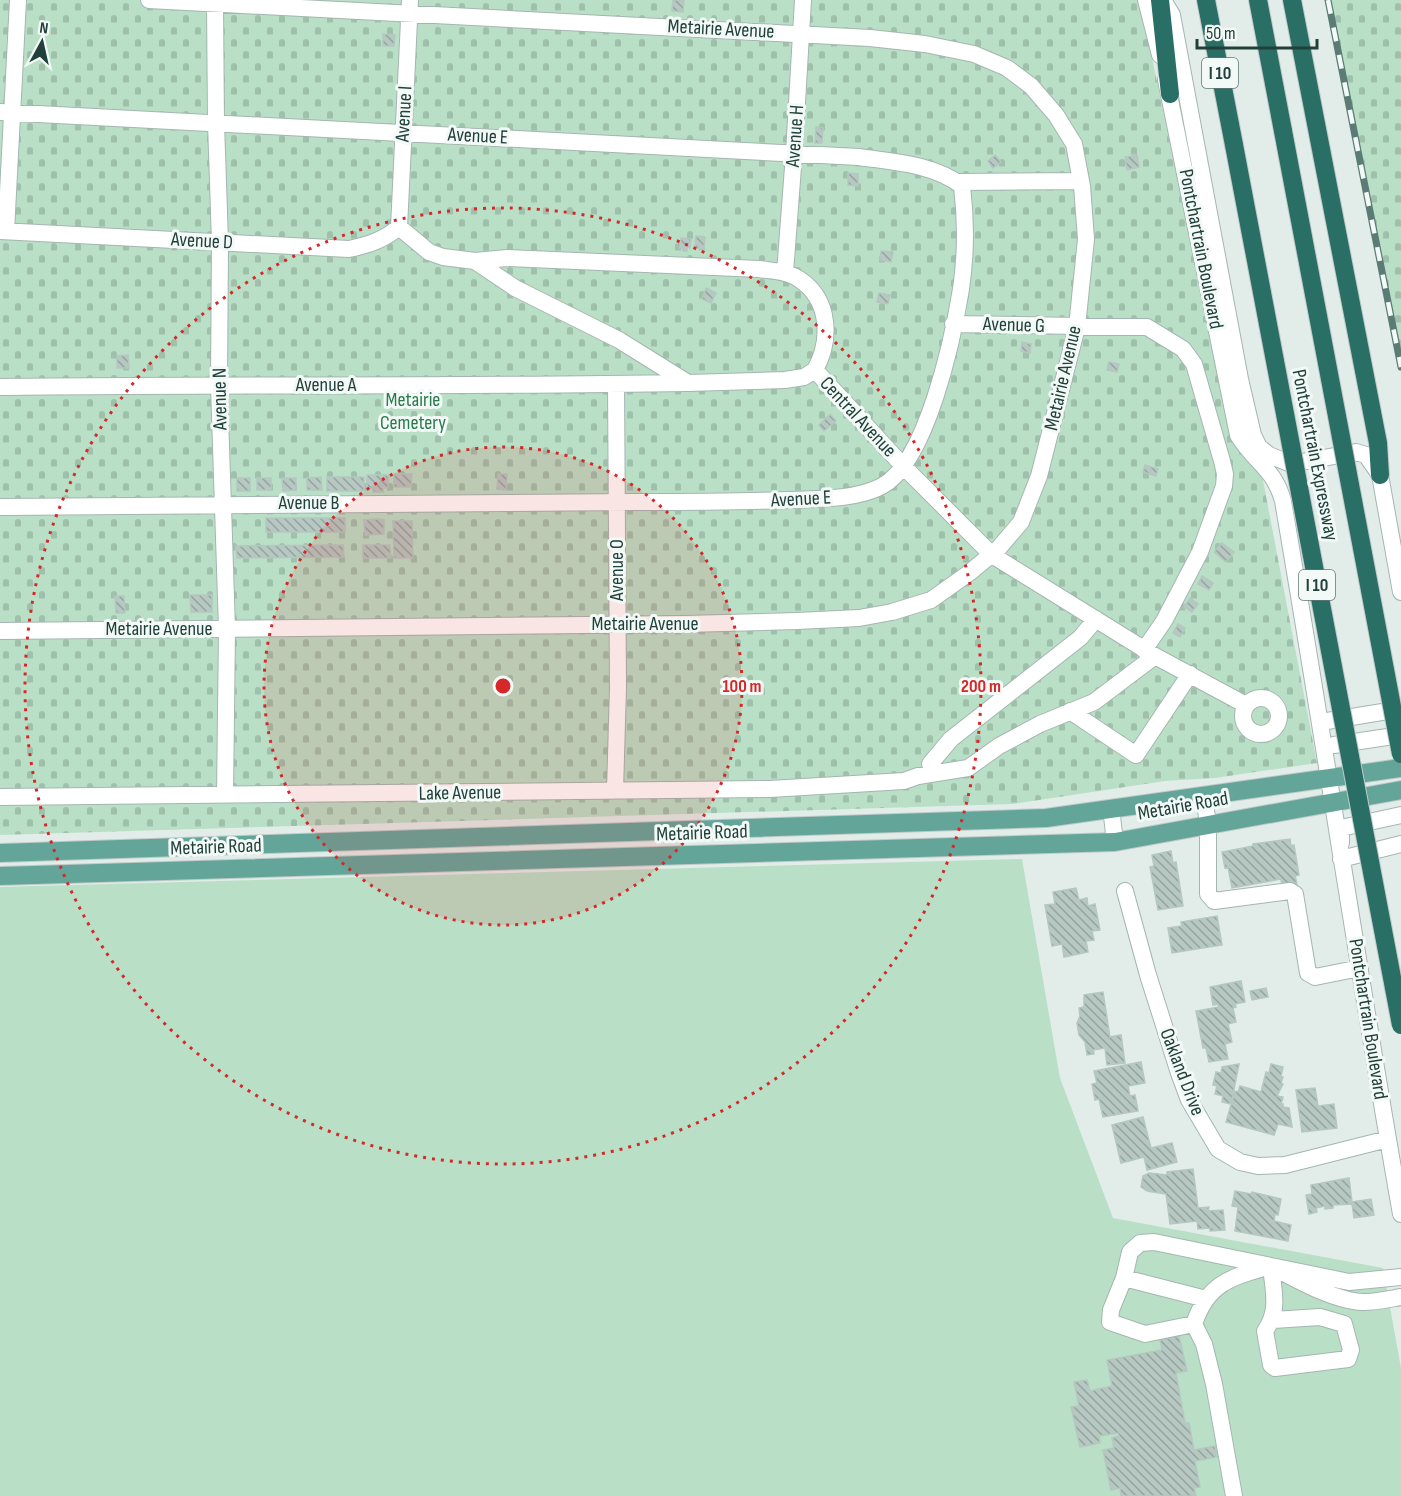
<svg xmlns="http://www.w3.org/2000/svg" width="1401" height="1496" font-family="'Sofia Sans Condensed',sans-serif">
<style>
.green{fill:#b9e0c6}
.cemetery{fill:url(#cemetery-stones)}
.building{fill:url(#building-back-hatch);stroke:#b4c8c1;stroke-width:1.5}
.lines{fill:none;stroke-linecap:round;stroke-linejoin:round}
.minor-casing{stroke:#a4b6b1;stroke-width:18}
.major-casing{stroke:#c1cac8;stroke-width:20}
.highway-casing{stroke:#c1cac8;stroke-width:20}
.minor{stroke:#fff;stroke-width:16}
.major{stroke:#63a699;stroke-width:18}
.highway{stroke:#2a6f65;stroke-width:18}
.rail-casing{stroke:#5b7b75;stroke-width:7}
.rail{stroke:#f3f9f6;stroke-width:4.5;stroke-dasharray:14;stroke-linecap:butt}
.highway-bridge-casing{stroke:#c1cac8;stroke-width:20;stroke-linecap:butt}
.highway-bridge{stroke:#2a6f65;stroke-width:18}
.ring{fill:none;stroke:#d62828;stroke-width:3;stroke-dasharray:3 6}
.labels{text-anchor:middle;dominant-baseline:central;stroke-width:6;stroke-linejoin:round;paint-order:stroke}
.shield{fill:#f3f9f6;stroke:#5f7872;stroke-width:1.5}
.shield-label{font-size:18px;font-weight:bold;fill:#204039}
.street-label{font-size:20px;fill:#204039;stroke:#f3f9f6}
.park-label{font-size:20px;fill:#277a4c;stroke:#f3f9f6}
.centre{fill:#d62828;stroke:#f3f9f6;stroke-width:3}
.ring-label{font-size:18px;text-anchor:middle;font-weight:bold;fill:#d62828;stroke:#f3f9f6;stroke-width:6;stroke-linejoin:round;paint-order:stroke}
</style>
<defs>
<pattern id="cemetery-stones" width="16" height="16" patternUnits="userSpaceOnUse" patternTransform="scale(1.5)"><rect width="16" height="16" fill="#b9e0c6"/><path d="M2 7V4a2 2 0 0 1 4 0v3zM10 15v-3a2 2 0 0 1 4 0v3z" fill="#9fc1ab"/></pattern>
<pattern id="building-back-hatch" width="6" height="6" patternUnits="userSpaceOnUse" patternTransform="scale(1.5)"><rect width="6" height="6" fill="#b7c8c2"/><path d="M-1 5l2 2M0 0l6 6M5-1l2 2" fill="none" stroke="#94a49f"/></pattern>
</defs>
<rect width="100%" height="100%" fill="#e2ede9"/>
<path class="green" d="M1022 859 1060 1078 1113 1218 1383 1268 1401 1368V1496H0V887Z"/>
<path class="cemetery" d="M0 0H1140L1232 440 1262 475 1317 763 1215 778 1165 781 1013 804 0 835Z
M1328 0H1401V367Z"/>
<path class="building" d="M673 0H684L683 12 672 11Z
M383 34 395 35 394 46H383Z
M816 127 823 128 822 143H815Z
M995 155 1001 162 993 168 988 161Z
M1137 155 1139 167 1127 170 1125 157Z
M848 173 858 174V186L848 185Z
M696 236 705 237 704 249 695 248Z
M681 238 691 239 690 248 687 247V251H683V248H680Z
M881 251 893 252 891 262 880 260Z
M706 288 716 293 711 303 702 299Z
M879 293 890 295 888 304 877 302Z
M1022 342 1031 344 1030 353 1021 351Z
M128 355 129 368H117V356Z
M1109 362 1119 364 1117 372 1107 370Z
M830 414 836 421 824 431 819 425Z
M1145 465 1158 469 1156 476 1143 472Z
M394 474H412L411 487H394Z
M498 474H507L506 490 497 489Z
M367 475H388V488H383V492H373V488H367Z
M321 477 322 490H307V478Z
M327 477H364V491H327Z
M237 478H250V491H237Z
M257 478H271V490H257Z
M282 478H296V490L283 491Z
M266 518H345V532H266Z
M378 519 384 520V534L365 535 364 520Z
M393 521H412L413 558H394Z
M1222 543 1234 552 1226 562 1214 552Z
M343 545 344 557 237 558 236 546Z
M363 545H390L391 558H363Z
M1202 576 1213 583 1209 590 1198 584Z
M190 595H212V612H191Z
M115 596H124L125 613H116Z
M1190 598 1198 604 1192 612 1184 607Z
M1178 624 1185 628 1180 637 1173 633Z
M1290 839 1291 846 1294 845 1299 875 1295 876 1297 884 1282 886 1281 879 1232 888 1228 867 1225 868 1222 852 1253 846V844Z
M1171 851 1173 863 1176 862 1183 906 1158 910 1150 867 1154 866 1152 855Z
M1076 888 1079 900 1087 898 1088 906 1095 904 1100 930 1092 931 1094 940 1086 941 1088 952 1064 957 1062 944 1052 946 1045 905 1055 904 1053 892Z
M1217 916 1222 945 1172 953 1168 928 1182 926 1181 922Z
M1241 981 1245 1002 1235 1004 1236 1007 1233 1008 1236 1022 1228 1024 1232 1042 1225 1044 1228 1059 1209 1062 1206 1048H1203L1196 1011 1219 1007 1218 1004 1213 1005 1210 987Z
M1266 988 1268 997 1252 1000 1250 991Z
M1103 992 1110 1037 1121 1035 1125 1063 1107 1065 1105 1048 1093 1050 1094 1054 1087 1055 1085 1042 1079 1035 1077 1023 1080 1016 1079 1008 1084 1007V995Z
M1141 1062 1145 1083 1128 1086 1130 1096 1135 1095 1138 1111 1103 1117 1099 1099 1095 1100 1092 1084 1097 1083 1094 1071Z
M1239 1064 1231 1104 1222 1102 1223 1096 1215 1094 1217 1086 1213 1085 1216 1072 1221 1073 1222 1067Z
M1271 1064 1283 1067 1281 1076 1283 1077 1281 1083 1283 1084 1277 1096 1283 1097 1281 1104H1283V1107L1289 1108 1292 1127 1278 1124 1274 1135 1226 1122 1235 1091 1238 1092 1240 1086 1261 1092 1266 1072 1269 1073Z
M1315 1088 1318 1106 1334 1104 1337 1128 1302 1132 1296 1090Z
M1143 1117 1151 1148 1172 1143 1177 1162 1147 1170 1144 1157 1121 1163 1112 1125Z
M1193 1169 1198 1208 1209 1207 1208 1211 1223 1210 1225 1230 1210 1231V1228L1198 1229 1197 1221 1170 1224 1166 1194 1147 1191 1141 1187 1143 1176 1149 1173 1167 1175V1172Z
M1349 1178 1352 1202 1371 1199 1374 1215 1354 1218 1352 1204 1333 1205V1208L1325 1209V1206L1316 1208 1317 1212 1309 1214 1306 1195 1312 1194 1311 1185Z
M1235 1191 1251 1194 1252 1192 1281 1199 1278 1215 1275 1214 1274 1221 1291 1225 1288 1241 1235 1231 1238 1207 1232 1206Z
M1179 1336 1187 1371 1176 1373 1185 1423H1189L1194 1450 1215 1446 1217 1457 1195 1461 1200 1487 1194 1488 1196 1496H1121L1120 1488 1111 1490 1103 1450 1114 1448 1112 1438 1119 1436 1118 1433 1099 1436 1100 1443 1080 1447 1071 1407 1079 1406 1074 1382 1087 1380 1090 1391 1112 1386 1107 1360 1162 1350 1160 1340Z"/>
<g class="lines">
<g class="minor-casing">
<path id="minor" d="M1146 0 1160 55
M1163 0 1172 15 1240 379 1253 435 1259 447 1269 455 1291 464 1356 452 1366 455 1380 475 1401 592
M215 4 216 123 220 242 219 385 227 629 225 795
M1166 80 1238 435C1255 463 1274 468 1283 501 1324 739 1359 977 1401 1214
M0 112 859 157C893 162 934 164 962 186 966 219 966 255 961 289 953 338 927 462 882 486 856 500 815 499 787 500 736 502 686 502 635 502 424 503 212 504 0 507
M957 182 1081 181
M399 227 429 252 443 257 475 261 515 288 619 340 688 383 785 380 804 377 815 370 904 467 992 555 1155 656 1246 705
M399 227 410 0
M0 231 349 249C368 245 384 240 399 227
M6 231 18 0
M475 261 507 258 759 269C772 271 788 271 799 279 831 300 831 341 815 370
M785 273 794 154 803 0
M953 324 1147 327 1183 349 1194 364 1222 461 1225 474 1224 486 1200 552 1164 621 1144 650
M0 387C229 384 458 387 687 383
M0 631 685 624 797 621 859 618 892 612 931 600 969 573 998 549 1021 522 1039 476 1077 327 1086 239 1082 186 1074 144 1056 115 1031 86 1007 68 974 54 925 44 870 38 149 0
M1243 716a18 18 0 1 1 36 0a18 18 0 1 1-36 0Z
M1070 711 1136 755 1190 674
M1321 722 1401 709
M1334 745 1401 735
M930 764 951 739 1080 638 1096 619
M615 791 618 687 616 384
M1204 796 1208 824V894L1214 901 1290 891 1295 894 1308 973 1315 977 1360 968
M0 797 770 789 904 781 918 776 968 768 999 746 1040 724 1094 702 1155 656
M1111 808 1115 842
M1341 843V828L1401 815
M1341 859 1401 844
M1125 891 1148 975 1179 1073 1189 1100 1218 1149 1240 1162 1258 1166 1285 1165 1388 1139
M1154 1242 1271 1266C1232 1277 1208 1282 1194 1324L1145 1334 1110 1322 1111 1310 1124 1278 1130 1252 1140 1243Z
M1271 1266C1273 1290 1280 1310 1265 1331L1271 1365 1275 1368 1348 1359 1351 1350 1344 1324 1320 1317 1273 1320
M1401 1277 1349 1282 1271 1266C1296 1280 1335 1301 1363 1302 1375 1302 1389 1299 1401 1297
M1124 1278 1206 1299
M1194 1324 1204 1344 1214 1384 1234 1496"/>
</g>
<g class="major-casing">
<path id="major" d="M0 853 1046 818 1401 768
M0 876 1115 842 1401 790"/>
</g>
<g class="highway-casing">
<path id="highway" d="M1160 0 1170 94
M1206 0 1234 145
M1258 0 1283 131
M1292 0 1378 443 1380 475"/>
</g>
<use href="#minor" class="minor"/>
<use href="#major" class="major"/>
<use href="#highway" class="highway"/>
<g class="rail-casing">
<path id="rail" d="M1328 0 1401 367"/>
</g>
<use href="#rail" class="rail"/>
<g class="highway-bridge-casing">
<path id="highway-bridge" d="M1283 131 1401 754
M1234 145 1401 1025"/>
</g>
<use href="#highway-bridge" class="highway-bridge"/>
</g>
<circle cx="503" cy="686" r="239" fill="#d62828" fill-opacity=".12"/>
<g class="ring">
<circle cx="503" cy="686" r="239"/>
<circle cx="503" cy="686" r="478"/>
</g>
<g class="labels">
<g class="shield">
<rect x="1202" y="58" width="36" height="30" rx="4.5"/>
<rect x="1299" y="570" width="36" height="30" rx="4.5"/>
</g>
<g class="shield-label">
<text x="1220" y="73">I 10</text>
<text x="1317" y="585">I 10</text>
</g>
<g class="street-label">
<text transform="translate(721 29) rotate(3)">Metairie Avenue</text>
<text transform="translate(404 114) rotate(-87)">Avenue I</text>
<text transform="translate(478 136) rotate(3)">Avenue E</text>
<text transform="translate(795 136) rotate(-86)">Avenue H</text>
<text transform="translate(202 241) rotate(3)">Avenue D</text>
<text transform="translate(1201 249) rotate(79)">Pontchartrain Boulevard</text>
<text transform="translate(1014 325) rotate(2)">Avenue G</text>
<text transform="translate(1063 378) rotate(-77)">Metairie Avenue</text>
<text x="326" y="385">Avenue A</text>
<text transform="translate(220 399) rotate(-91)">Avenue N</text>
<text transform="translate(858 417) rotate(47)">Central Avenue</text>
<text transform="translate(1315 455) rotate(79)">Pontchartrain Expressway</text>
<text transform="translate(801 499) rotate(-3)">Avenue E</text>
<text x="309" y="503">Avenue B</text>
<text transform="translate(617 570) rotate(-90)">Avenue O</text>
<text x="645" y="624">Metairie Avenue</text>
<text x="159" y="629">Metairie Avenue</text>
<text transform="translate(460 793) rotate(-1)">Lake Avenue</text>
<text transform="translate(1183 806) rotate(-10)">Metairie Road</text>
<text transform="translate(702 833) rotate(-2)">Metairie Road</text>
<text transform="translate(216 847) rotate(-2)">Metairie Road</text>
<text transform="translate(1368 1019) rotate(81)">Pontchartrain Boulevard</text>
<text transform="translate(1182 1072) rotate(69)">Oakland Drive</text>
</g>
<g class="park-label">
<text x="413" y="400">Metairie<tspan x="413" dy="23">Cemetery</tspan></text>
</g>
</g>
<circle cx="503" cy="686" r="9" class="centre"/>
<g class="ring-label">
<text x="742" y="692">100 m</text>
<text x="981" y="692">200 m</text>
</g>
<g transform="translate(42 42) rotate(8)" stroke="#f3f9f6" stroke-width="4.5" paint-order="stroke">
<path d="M0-4.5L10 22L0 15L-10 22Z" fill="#204039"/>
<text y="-9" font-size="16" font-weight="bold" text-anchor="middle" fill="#204039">N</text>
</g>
<path d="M1197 39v9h120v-9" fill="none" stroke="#204039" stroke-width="3"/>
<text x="1206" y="39" font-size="18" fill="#204039" stroke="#f3f9f6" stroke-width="4.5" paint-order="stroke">50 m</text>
</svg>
